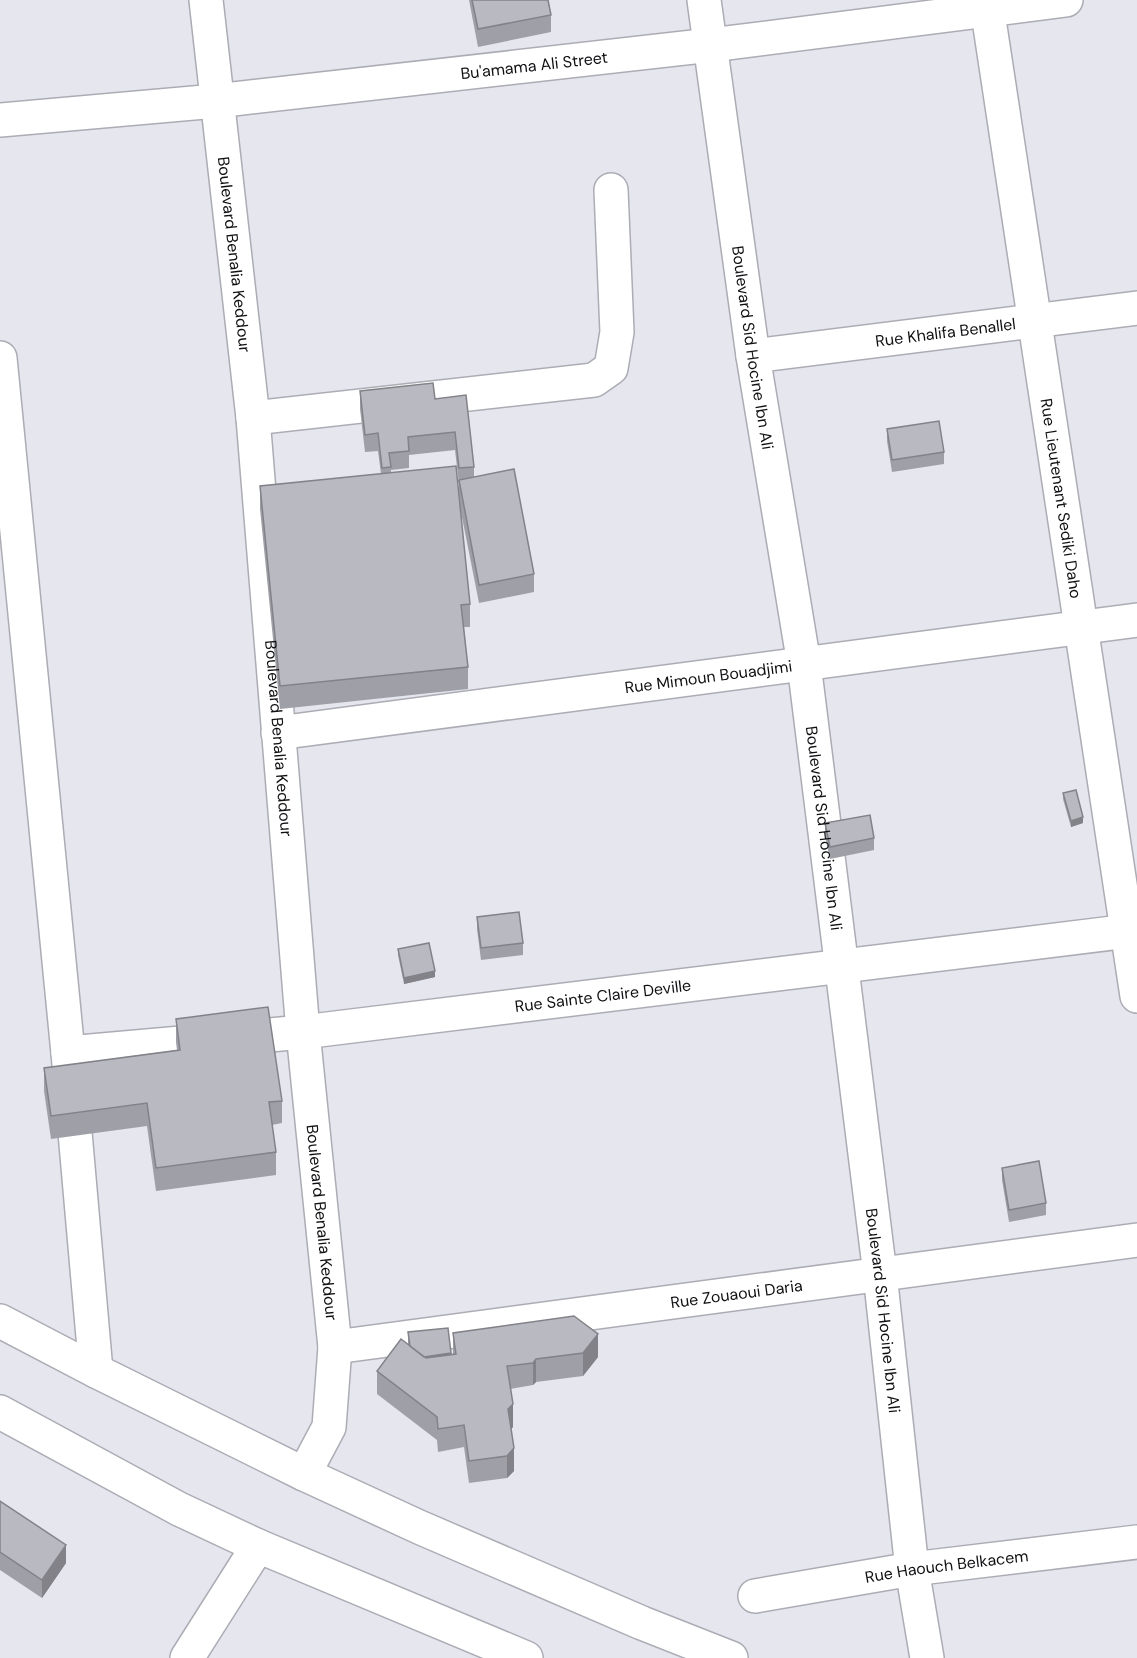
<svg xmlns="http://www.w3.org/2000/svg" width="1137" height="1658" font-family="'DM Sans',sans-serif">
<style>
.lines{fill:none;stroke-linecap:round;stroke-linejoin:round}
.minor-casing{stroke:#acacb5;stroke-width:36}
.major-casing{stroke:#acacb5;stroke-width:36}
.minor{stroke:#fff;stroke-width:33}
.major{stroke:#fff;stroke-width:33}
.wall{fill:#9f9fa7;fill-rule:evenodd}
.shaded-wall{fill:#828288}
.building{fill:#b9b9c2;stroke:#828288;stroke-width:1.5}
.labels{text-anchor:middle;dominant-baseline:central;stroke-width:5;stroke-linejoin:round;paint-order:stroke}
.street-label{font-size:16px;fill:#101013;stroke:#f3f3fd}
</style>
<rect width="100%" height="100%" fill="#e6e6ef"/>
<g class="lines">
<g class="minor-casing">
<g id="minor">
<path id="s1" d="M206 0 253 418 303 1032 335 1347 329 1427 304 1474"/>
<path id="s2" d="M704 0 753 356 804 664 880 1274 912 1569 927 1658"/>
<path id="s3" d="M986 0 1137 996"/>
<path id="s4" d="M0 120 216 101 711 45 1066 0"/>
<path id="s5" d="M753 356 1137 308"/>
<path d="M0 358 68 1053 96 1371"/>
<path d="M253 418 594 380 611 368 617 332 611 190"/>
<path id="s6" d="M278 733 1137 620"/>
<path id="s7" d="M68 1053 303 1032 1137 930"/>
<path id="s8" d="M335 1347 1137 1240"/>
<path id="s9" d="M755 1596 912 1569 1137 1542"/>
<path d="M187 1658 258 1546"/>
</g>
</g>
<g class="major-casing">
<path id="major" d="M0 1321 96 1371 304 1474 419 1527 642 1623 731 1658
M0 1412 179 1509 258 1546 526 1658"/>
</g>
<use href="#minor" class="minor"/>
<use href="#major" class="major"/>
</g>
<path class="wall" d="M469 0H548L551 15V32L478 47Z
M360 391 435 399 466 395 474 467V477L534 574V592L479 603 459 502 470 604V627H464L468 667V689L280 709 260 509V486L381 474 378 451 365 452 360 409ZM455 450 459 484V494L391 473V470L409 468V455Z
M887 429 944 452V464L892 472 887 441Z
M1063 793 1083 823 1071 827 1063 799Z
M825 823 874 838V850L830 859 825 836Z
M477 917 523 943V955L481 960 477 929Z
M398 949 435 977 404 984 398 955Z
M176 1019 282 1101V1123L272 1125 276 1152V1175L156 1191 147 1126 51 1139 44 1091V1068L177 1050 176 1042Z
M1002 1168 1046 1203V1215L1009 1222 1002 1180Z
M574 1316 598 1357 583 1376 536 1382 533 1385 510 1389 513 1427 511 1429 514 1471 507 1478 469 1483 464 1447 438 1452 437 1440 377 1394V1371L408 1345V1332L448 1328 451 1355 453 1354V1333Z
M0 1501 66 1563 42 1598 0 1570Z"/>
<path class="shaded-wall" d="M1083 817V823L1071 827V821Z
M435 971V977L404 984V978Z
M598 1334V1357L583 1376V1353Z
M536 1359V1382L533 1385V1363Z
M513 1404V1427L508 1432V1409Z
M514 1448V1471L507 1478V1456Z
M66 1545V1563L42 1598V1580Z"/>
<path class="building" d="M472 0H548L551 15 478 29Z
M433 383 435 399 466 395 474 467 459 468 455 432 408 437 409 451 389 453 391 467 382 468 378 433 365 435 360 391Z
M939 421 944 452 892 460 887 429Z
M456 466 470 604 461 605 468 667 280 686 260 486Z
M514 469 534 574 479 585 459 480Z
M1076 790 1083 817 1071 821 1063 793Z
M870 815 874 838 830 847 825 823Z
M519 912 523 943 481 948 477 917Z
M429 943 435 971 404 978 398 949Z
M268 1007 282 1101 269 1102 276 1152 156 1168 147 1103 51 1116 44 1068 180 1050 176 1019Z
M1039 1161 1046 1203 1009 1210 1002 1168Z
M574 1316 598 1334 583 1353 536 1359 533 1363 507 1366 513 1404 508 1409 514 1448 507 1456 469 1461 464 1425 438 1429 437 1417 377 1371 401 1339 426 1358 456 1354 453 1333Z
M448 1328 451 1353 424 1357 410 1346 408 1332Z
M0 1501 66 1545 42 1580 0 1552Z"/>
<g class="labels">
<g class="street-label">
<text stroke="none"><textPath href="#s4" startOffset="537">Bu'amama Ali Street</textPath></text>
<text stroke="none"><textPath href="#s1" startOffset="256">Boulevard Benalia Keddour</textPath></text>
<text stroke="none"><textPath href="#s5" startOffset="194">Rue Khalifa Benallel</textPath></text>
<text stroke="none"><textPath href="#s2" startOffset="351">Boulevard Sid Hocine Ibn Ali</textPath></text>
<text stroke="none"><textPath href="#s3" startOffset="504">Rue Lieutenant Sediki Daho</textPath></text>
<text stroke="none"><textPath href="#s6" startOffset="434">Rue Mimoun Bouadjimi</textPath></text>
<text stroke="none"><textPath href="#s1" startOffset="742">Boulevard Benalia Keddour</textPath></text>
<text stroke="none"><textPath href="#s2" startOffset="837">Boulevard Sid Hocine Ibn Ali</textPath></text>
<text stroke="none"><textPath href="#s7" startOffset="538">Rue Sainte Claire Deville</textPath></text>
<text stroke="none"><textPath href="#s1" startOffset="1228">Boulevard Benalia Keddour</textPath></text>
<text stroke="none"><textPath href="#s8" startOffset="405">Rue Zouaoui Daria</textPath></text>
<text stroke="none"><textPath href="#s2" startOffset="1323">Boulevard Sid Hocine Ibn Ali</textPath></text>
<text stroke="none"><textPath href="#s9" startOffset="194">Rue Haouch Belkacem</textPath></text>
</g>
</g>
</svg>
